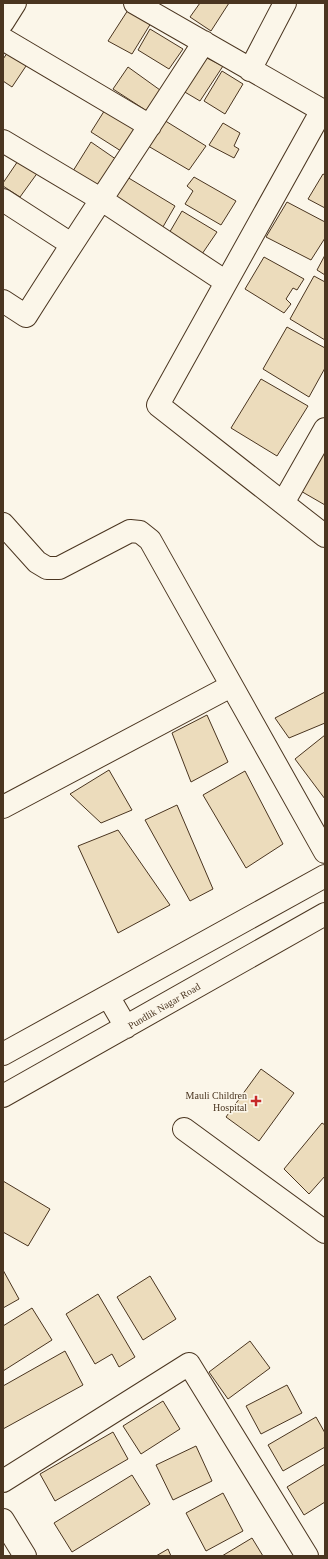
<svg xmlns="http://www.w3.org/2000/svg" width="328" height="1559" font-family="'Times New Roman',serif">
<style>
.building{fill:#ecdcbc;stroke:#4a3520}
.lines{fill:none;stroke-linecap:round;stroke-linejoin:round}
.minor-casing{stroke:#4a3520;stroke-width:24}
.major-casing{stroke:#4a3520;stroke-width:24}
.minor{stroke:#fbf6e9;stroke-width:22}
.major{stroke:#fbf6e9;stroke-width:22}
.poi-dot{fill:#c62828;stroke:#fbf6e9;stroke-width:1.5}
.labels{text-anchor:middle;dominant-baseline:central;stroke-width:3;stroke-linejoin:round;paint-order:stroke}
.street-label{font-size:10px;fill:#4a3520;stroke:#fbf6e9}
.poi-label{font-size:10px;fill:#4a3520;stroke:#fbf6e9;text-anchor:end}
</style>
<rect width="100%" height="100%" fill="#fbf6e9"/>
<path class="building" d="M200 3H229L211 31 190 17Z
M128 10 151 23 132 54 108 41Z
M150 29 183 49 169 69 138 50Z
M11 48 30 60 12 87 3 81V59Z
M199 54 223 66 200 101 178 88Z
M128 67 160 90 147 111 113 89Z
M222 71 243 84 225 114 204 101Z
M108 105 139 124 121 151 91 132Z
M159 117 206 146 189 170 143 143Z
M223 123 240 133 234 146 239 149 234 158 209 145Z
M91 142 120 162 101 190 73 171Z
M22 155 41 168 20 197 3 186V183Z
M323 174 325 175V208L308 199Z
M127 177 175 206 160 232 110 201Z
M194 177 236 201 221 225 185 204 193 191 187 186Z
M287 202 325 222V238L311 260 266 237Z
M182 211 217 232 202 254 168 235Z
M325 255V275L317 270Z
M264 257 304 279 297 290 293 288 286 299 291 304 284 313 245 289Z
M314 276 325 282V340L290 319Z
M287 327 325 348V368L309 397 263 369Z
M261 379 308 406 277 456 231 428Z
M325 448V505L299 490Z
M325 692V723L289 738 275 718Z
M207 715 228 762 191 782 172 733Z
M325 735V799L295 759Z
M109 770 132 810 101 823 70 794Z
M245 771 283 844 246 868 203 795Z
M177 805 213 889 190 901 145 820Z
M118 830 170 905 118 933 78 846Z
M261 1069 294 1093 259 1141 226 1117Z
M322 1123 325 1125V1176L309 1194 284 1169Z
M3 1181 50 1209 28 1246 3 1232Z
M3 1270 19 1299 3 1308Z
M150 1276 176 1319 143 1340 117 1297Z
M98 1294 135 1357 119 1367 112 1354 95 1364 66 1314Z
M32 1308 52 1340 3 1371V1326Z
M250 1341 270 1368 228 1399 209 1372Z
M65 1351 83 1385 3 1429V1386Z
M287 1385 302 1413 261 1434 246 1406Z
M163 1401 180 1429 141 1454 123 1426Z
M316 1417 325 1433V1447L283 1471 268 1445Z
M113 1432 128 1459 55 1501 40 1474Z
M196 1446 212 1481 173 1500 156 1465Z
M325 1464V1502L304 1515 287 1487Z
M132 1475 150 1504 72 1552 54 1523Z
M223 1493 243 1531 206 1551 186 1513Z
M252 1538 263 1556H222Z
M168 1549 171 1556H156Z"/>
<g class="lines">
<g class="minor-casing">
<path id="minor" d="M135 3 325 112
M3 22 15 3
M3 39 150 126
M250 70 285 3
M322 110 158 405 325 536
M3 141 102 200 226 282
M3 200 71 244
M3 301 26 316C84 224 145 134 204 42
M283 503 325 429
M3 524 37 562 47 568H59L130 531 140 532 150 540 325 852
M3 807 231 686
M184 1129 325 1232
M3 1481 189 1364 307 1556"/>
</g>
<g class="major-casing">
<path id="major" d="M108 996 126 1027
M3 1054 325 876
M3 1096 325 914
M3 1520 25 1556"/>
</g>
<use href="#minor" class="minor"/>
<use href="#major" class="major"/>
</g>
<path class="poi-dot" d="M254 1095h4v4h4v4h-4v4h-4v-4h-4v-4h4z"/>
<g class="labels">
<g class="street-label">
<text transform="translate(164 1006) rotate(-30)">Pundlik Nagar Road</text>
</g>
<g class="poi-label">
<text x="247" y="1095">Mauli Children<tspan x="247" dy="12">Hospital</tspan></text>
</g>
</g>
<rect width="328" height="1559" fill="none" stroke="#4a3520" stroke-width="8"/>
</svg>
